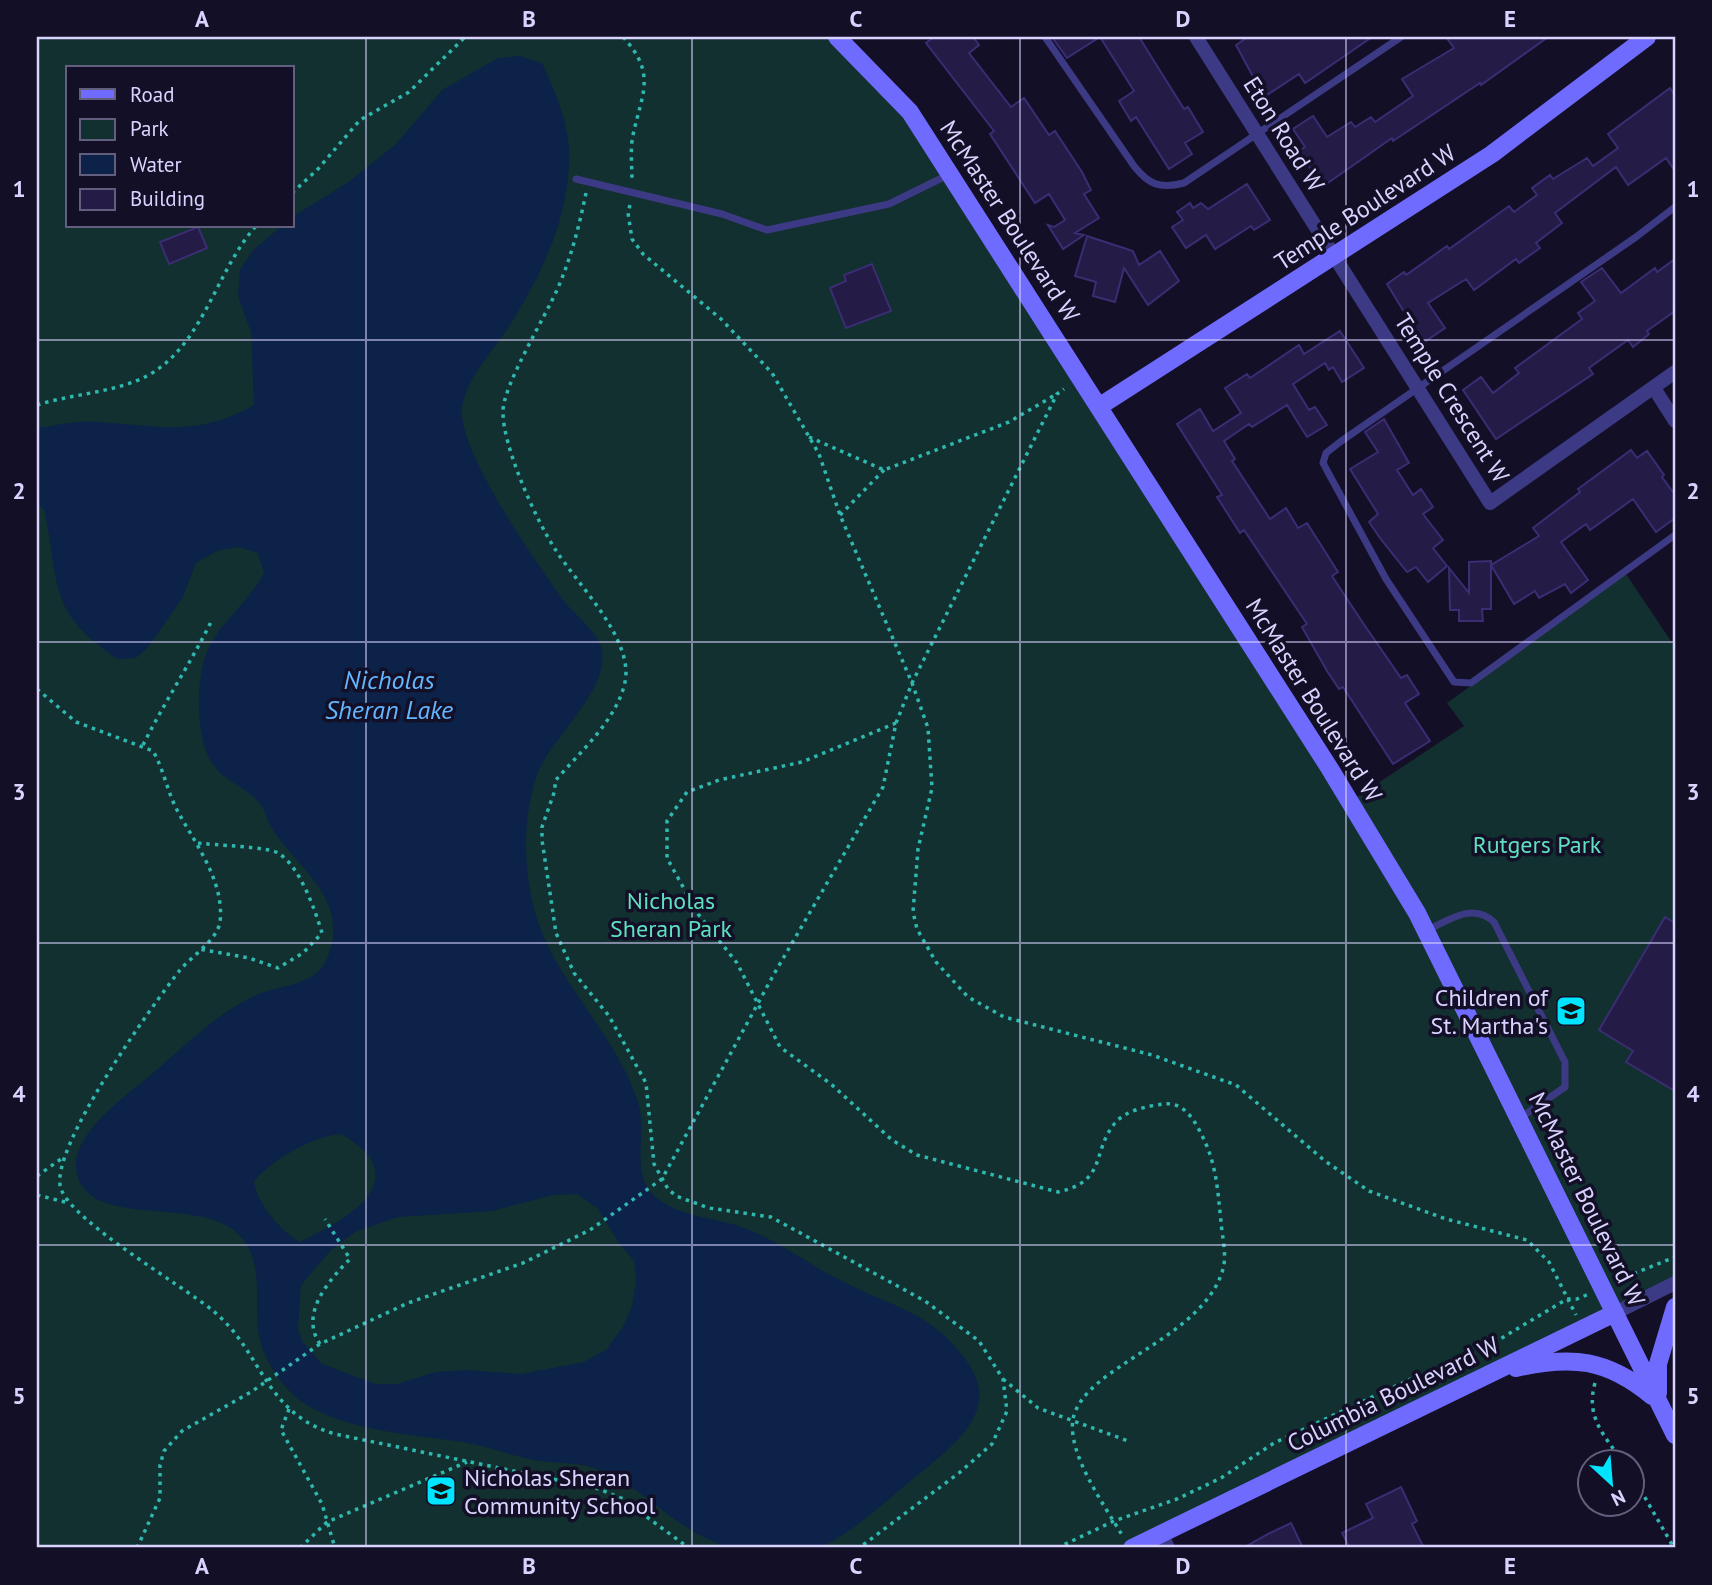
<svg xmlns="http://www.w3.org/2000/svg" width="1712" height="1585" font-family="'PT Sans',sans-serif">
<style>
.green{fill:#12302f;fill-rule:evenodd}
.water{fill:#0c2248;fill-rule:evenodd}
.building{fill:#241b47;stroke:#3b2d73;stroke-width:2}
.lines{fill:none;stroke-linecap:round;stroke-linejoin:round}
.path{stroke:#2fb8b0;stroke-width:3.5;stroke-dasharray:3.5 5;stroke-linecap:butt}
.lane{stroke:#3d3a85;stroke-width:7}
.street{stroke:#3d3a85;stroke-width:14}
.secondary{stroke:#6f6bff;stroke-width:18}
.grid{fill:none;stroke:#d9d4ff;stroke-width:2;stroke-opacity:0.55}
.labels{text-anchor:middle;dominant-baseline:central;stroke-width:7;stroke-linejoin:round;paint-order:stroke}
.street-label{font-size:24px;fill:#d9d4ff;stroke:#130f26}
.park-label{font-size:24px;fill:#5fe0c0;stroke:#130f26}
.poi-label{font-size:24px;fill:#d9d4ff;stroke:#130f26;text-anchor:end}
.water-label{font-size:26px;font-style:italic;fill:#62b6ff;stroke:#130f26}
.neatline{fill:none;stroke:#d9d4ff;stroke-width:2.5}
.grid-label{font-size:23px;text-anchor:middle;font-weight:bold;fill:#d9d4ff}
</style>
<rect width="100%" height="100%" fill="#130f26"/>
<path class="green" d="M37 37H833L910 112 1348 803 1464 726 1447 703 1626 574 1675 647V1283L1132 1548H37ZM68 68H292V226H68Z"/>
<path class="water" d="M520 56 542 63C554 89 568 121 569 149 571 218 540 279 504 334 488 357 463 383 462 412 461 455 538 566 565 602 574 614 594 629 600 644 616 683 554 735 539 770 524 808 523 855 531 895 545 974 613 1026 638 1102 649 1137 626 1177 661 1201 685 1218 720 1218 747 1229 780 1242 810 1265 842 1281 868 1295 899 1305 924 1320 944 1332 976 1364 979 1389 984 1424 943 1454 919 1474 895 1493 844 1541 817 1548 805 1551 738 1550 726 1547 722 1546 697 1534 694 1532 657 1510 629 1477 587 1466 569 1462 551 1463 533 1460 509 1455 487 1446 463 1442 415 1435 347 1431 305 1404 283 1390 261 1357 258 1330 254 1295 266 1254 232 1229 188 1197 81 1230 76 1167 75 1150 87 1133 99 1120 115 1103 135 1088 153 1073 185 1046 216 1014 254 996 275 986 302 987 320 970 327 962 332 947 333 937 338 892 294 863 273 830 266 819 265 808 256 799 243 786 225 781 214 766 194 741 195 672 210 645 225 618 250 600 264 573L258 553 238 547 217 551 196 563 183 597 149 646 136 658 118 659C46 612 60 583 44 509L37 503V428C56 426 77 420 96 422 157 425 197 438 254 405L251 332 238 296 240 270 253 250 282 226H292V217L347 183 396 144 442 90 498 58ZM342 1134C351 1141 366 1150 371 1159 393 1199 327 1228 300 1242 280 1230 257 1204 254 1181 273 1159 313 1136 342 1134ZM577 1194 597 1208 619 1243 634 1261 636 1280 632 1306 624 1325 607 1349 584 1362 521 1374 467 1370 436 1372 397 1384H376L322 1364 302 1341 298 1329 301 1285 331 1250 355 1232 398 1217 492 1211 553 1195Z"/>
<path class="building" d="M934 37H973L979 45 969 53 1011 107 1024 98 1049 135 1055 131 1082 172 1091 190 1084 194 1099 218 1075 233 1084 235 1063 249 1048 225 1054 227 1065 220 1049 194 1035 203 990 134 994 131 926 43Z
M1052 37H1139L1184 109 1188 107 1203 132 1185 143 1192 154 1169 169 1136 117 1131 121 1119 101 1134 91 1100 37 1067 58Z
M1248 37H1372L1305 83 1299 74 1264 97 1236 45Z
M1446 37H1548L1481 85 1480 83 1393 141 1392 138 1322 187 1299 151 1305 147 1293 129 1313 116 1327 137 1351 122 1355 127 1371 117 1375 122 1413 96 1402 79 1454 48Z
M1670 88 1675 96V171L1666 158 1628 185 1616 167 1555 213 1562 223 1536 243 1540 248 1519 263 1516 259 1474 290 1466 279 1428 303 1445 328 1423 343 1387 284 1404 272 1406 275 1447 246 1449 249 1509 206 1514 212 1537 195 1532 188 1550 175 1553 179 1587 158 1593 166 1618 148 1608 134Z
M1247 184 1270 220 1254 230 1251 226 1215 249 1206 235 1186 248 1172 227 1183 220 1177 212 1190 203 1193 208 1201 203 1208 209Z
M198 227 207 248 169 264 160 242Z
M1087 236 1133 251 1139 265 1160 251 1179 281 1148 305 1124 268 1115 302 1093 296 1096 282 1075 276Z
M1675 259V311L1647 331 1649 334 1633 347 1628 340 1589 368 1593 374 1496 439 1463 390 1481 377 1493 393 1519 373 1515 368 1582 319 1578 313 1595 301 1581 282 1602 268 1621 293 1655 268 1657 272Z
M872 264 891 311 846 328 830 288 846 281 844 275Z
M1340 331 1364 368 1342 382 1333 367 1329 370 1325 363 1293 384 1309 410 1315 407 1327 425 1307 437 1287 405 1252 427 1249 424 1224 441 1235 459 1232 461 1270 519 1286 508 1298 528 1307 523 1338 572 1332 576 1363 623 1401 678 1407 675 1419 694 1405 703 1430 741 1393 764 1343 687 1339 689 1327 671 1302 627 1307 624 1244 530 1240 533 1217 497 1222 495 1177 424 1200 409 1213 431 1241 413 1225 388 1247 374 1250 378 1299 345 1304 354Z
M1384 419 1409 463 1397 470 1413 495 1421 489 1433 507 1423 514 1443 540 1433 548 1447 566 1428 582 1416 567 1407 572 1380 538 1369 522 1378 514 1350 469 1378 452 1365 432Z
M1631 450 1637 458 1647 451 1664 475 1662 477 1675 495V518L1656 532 1633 499 1590 530 1586 524 1561 542 1588 580 1571 593 1565 584 1539 598 1535 591 1514 604 1491 565V609H1482L1483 621H1459V610H1450L1449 568 1469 593V562L1491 561V565L1539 536 1533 528 1580 492 1578 489Z
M1665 917 1675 923V1091L1626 1062 1633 1051 1599 1030Z
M1401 1487 1417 1521 1412 1524 1424 1548H1350L1342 1533 1373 1518 1366 1504Z
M1291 1523 1303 1548H1243L1270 1533Z"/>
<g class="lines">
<path class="path" d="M623 37C657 74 642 93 633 135 630 149 632 166 632 180
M292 193 318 169 360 120 409 92 465 37
M586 193C579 227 571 258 557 290 545 317 503 386 503 411 502 445 536 520 555 549 577 584 634 639 625 682 617 720 579 753 555 781V790L542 827V840L556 933 574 973 609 1016 646 1083 654 1164 668 1189 676 1196 709 1208 771 1217 925 1301 979 1341 1003 1379 1007 1411 992 1444 959 1473 859 1548
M630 205 628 213 632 239 643 254 721 319 772 373 819 454 840 515 912 683 928 728 932 788 918 849 913 912 917 929 936 962 968 997 1004 1017 1152 1055 1236 1085 1325 1161 1369 1191 1446 1219 1527 1240 1549 1262 1576 1315
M37 405C69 395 105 393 136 381 202 355 213 274 256 226
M809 437 884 470 1009 422 1055 395
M840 515 884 470
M37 689 76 722 153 751C164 770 167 791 177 810 194 842 225 881 220 922 217 940 192 956 180 970 154 1003 47 1151 61 1189 73 1222 180 1284 212 1310 263 1351 263 1413 335 1434L596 1488 621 1498 689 1548
M896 723 802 762 719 780 687 792 667 821V858L698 914 737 963 780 1047 831 1084 892 1140 917 1155 1058 1192C1108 1181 1091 1152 1115 1123 1126 1110 1148 1106 1164 1104 1187 1101 1198 1127 1206 1144 1217 1170 1218 1194 1221 1222 1222 1236 1227 1255 1223 1269 1203 1340 1084 1365 1073 1419 1067 1454 1105 1506 1122 1535
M143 745C164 703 190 664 211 622
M198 843C212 845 269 847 278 853 300 866 315 910 322 933L303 953 278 968 249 958 199 949
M37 1176 61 1159
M37 1195 69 1203
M1618 1280 1675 1257
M320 1344C299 1314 329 1280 350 1259L325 1219
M1003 1379 1038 1408 1131 1442
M1595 1383C1585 1418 1605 1436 1623 1462
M289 1409 281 1430 322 1504 335 1548
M1632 1475 1674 1548
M137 1548 160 1498V1465L164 1451 182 1431 251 1392 320 1344 408 1303 523 1263 590 1230 662 1179 774 974 883 787 896 723 912 683 1057 394 1064 389
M300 1548 327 1522 467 1462
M1057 1548 1114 1521 1177 1499 1221 1478 1274 1443 1428 1371 1470 1357 1567 1299H1577L1589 1294"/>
<path class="lane" d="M1045 37 1134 166C1149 185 1160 189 1184 183L1401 37
M576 179 722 214 767 230 889 204 950 174
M1675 207 1636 237 1340 442 1326 453 1323 463 1386 579 1454 682 1471 683 1675 535
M1426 931C1449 920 1472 902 1494 922L1565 1062V1087L1520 1118"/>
<path class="street" d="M1196 37 1490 503 1675 372
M1654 388 1675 421
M1615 1313 1675 1283
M1161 1533 1168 1548"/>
<path class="secondary" d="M837 37 910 112 1330 769 1417 913 1675 1435
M1100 406 1492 154 1647 37
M1516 1368C1572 1355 1607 1359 1652 1396
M1658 1393V1364L1675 1307
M1132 1548 1615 1313"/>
</g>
<path class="grid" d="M366 37V1548M692 37V1548M1020 37V1548M1346 37V1548M37 340H1675M37 642H1675M37 943H1675M37 1245H1675"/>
<defs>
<g id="school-square" transform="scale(1.575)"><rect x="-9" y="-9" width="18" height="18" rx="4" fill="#00e5ff" stroke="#130f26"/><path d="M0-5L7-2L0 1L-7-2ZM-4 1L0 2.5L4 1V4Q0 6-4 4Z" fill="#111"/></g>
</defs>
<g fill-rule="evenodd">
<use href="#school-square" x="1571" y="1011"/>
<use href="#school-square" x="441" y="1491"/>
</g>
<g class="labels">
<g class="street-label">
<text transform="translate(1284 134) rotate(58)">Eton Road W</text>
<text transform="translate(1365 207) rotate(-33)">Temple Boulevard W</text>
<text transform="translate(1010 221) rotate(57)">McMaster Boulevard W</text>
<text transform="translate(1452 398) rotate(58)">Temple Crescent W</text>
<text transform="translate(1314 700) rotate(58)">McMaster Boulevard W</text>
<text transform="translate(1587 1199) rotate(64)">McMaster Boulevard W</text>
<text transform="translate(1393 1394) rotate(-26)">Columbia Boulevard W</text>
</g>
<g class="park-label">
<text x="1537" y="844">Rutgers Park</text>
<text x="671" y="900">Nicholas<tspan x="671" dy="28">Sheran Park</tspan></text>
</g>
<g class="poi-label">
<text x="1548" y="997">Children of<tspan x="1548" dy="28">St. Martha's</tspan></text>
<text x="464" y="1477" text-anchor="start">Nicholas Sheran<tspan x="464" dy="28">Community School</tspan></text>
</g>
<g class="water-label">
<text x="389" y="679">Nicholas<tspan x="389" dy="30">Sheran Lake</tspan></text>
</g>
</g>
<rect width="1712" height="1585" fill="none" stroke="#130f26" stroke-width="77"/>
<rect x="66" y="66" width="228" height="161" fill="#130f26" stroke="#625e7d" stroke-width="2"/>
<rect x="80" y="89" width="35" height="10" fill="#6f6bff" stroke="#625e7d" stroke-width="2"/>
<text x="130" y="102" font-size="21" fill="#d9d4ff">Road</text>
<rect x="80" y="119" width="35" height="21" fill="#12302f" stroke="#625e7d" stroke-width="2"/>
<text x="130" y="136" font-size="21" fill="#d9d4ff">Park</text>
<rect x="80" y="154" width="35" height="21" fill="#0c2248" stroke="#625e7d" stroke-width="2"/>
<text x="130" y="172" font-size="21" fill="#d9d4ff">Water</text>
<rect x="80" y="189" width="35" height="21" fill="#241b47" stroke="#625e7d" stroke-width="2"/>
<text x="130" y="206" font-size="21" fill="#d9d4ff">Building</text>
<g transform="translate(1611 1483) rotate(154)"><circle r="33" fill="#130f26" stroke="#625e7d" stroke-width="2"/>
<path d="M0-5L12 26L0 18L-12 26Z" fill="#00e5ff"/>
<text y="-10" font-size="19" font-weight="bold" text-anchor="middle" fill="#d9d4ff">N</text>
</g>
<rect x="38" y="38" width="1636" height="1508" class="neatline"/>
<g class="grid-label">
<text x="202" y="27">A</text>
<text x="529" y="27">B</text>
<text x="856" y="27">C</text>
<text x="1183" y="27">D</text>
<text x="1510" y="27">E</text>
<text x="19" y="197">1</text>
<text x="1693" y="197">1</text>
<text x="19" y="499">2</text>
<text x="1693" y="499">2</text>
<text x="19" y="800">3</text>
<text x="1693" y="800">3</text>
<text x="19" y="1102">4</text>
<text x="1693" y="1102">4</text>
<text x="19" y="1404">5</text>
<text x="1693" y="1404">5</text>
<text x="202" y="1574">A</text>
<text x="529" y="1574">B</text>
<text x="856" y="1574">C</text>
<text x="1183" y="1574">D</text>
<text x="1510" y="1574">E</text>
</g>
</svg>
